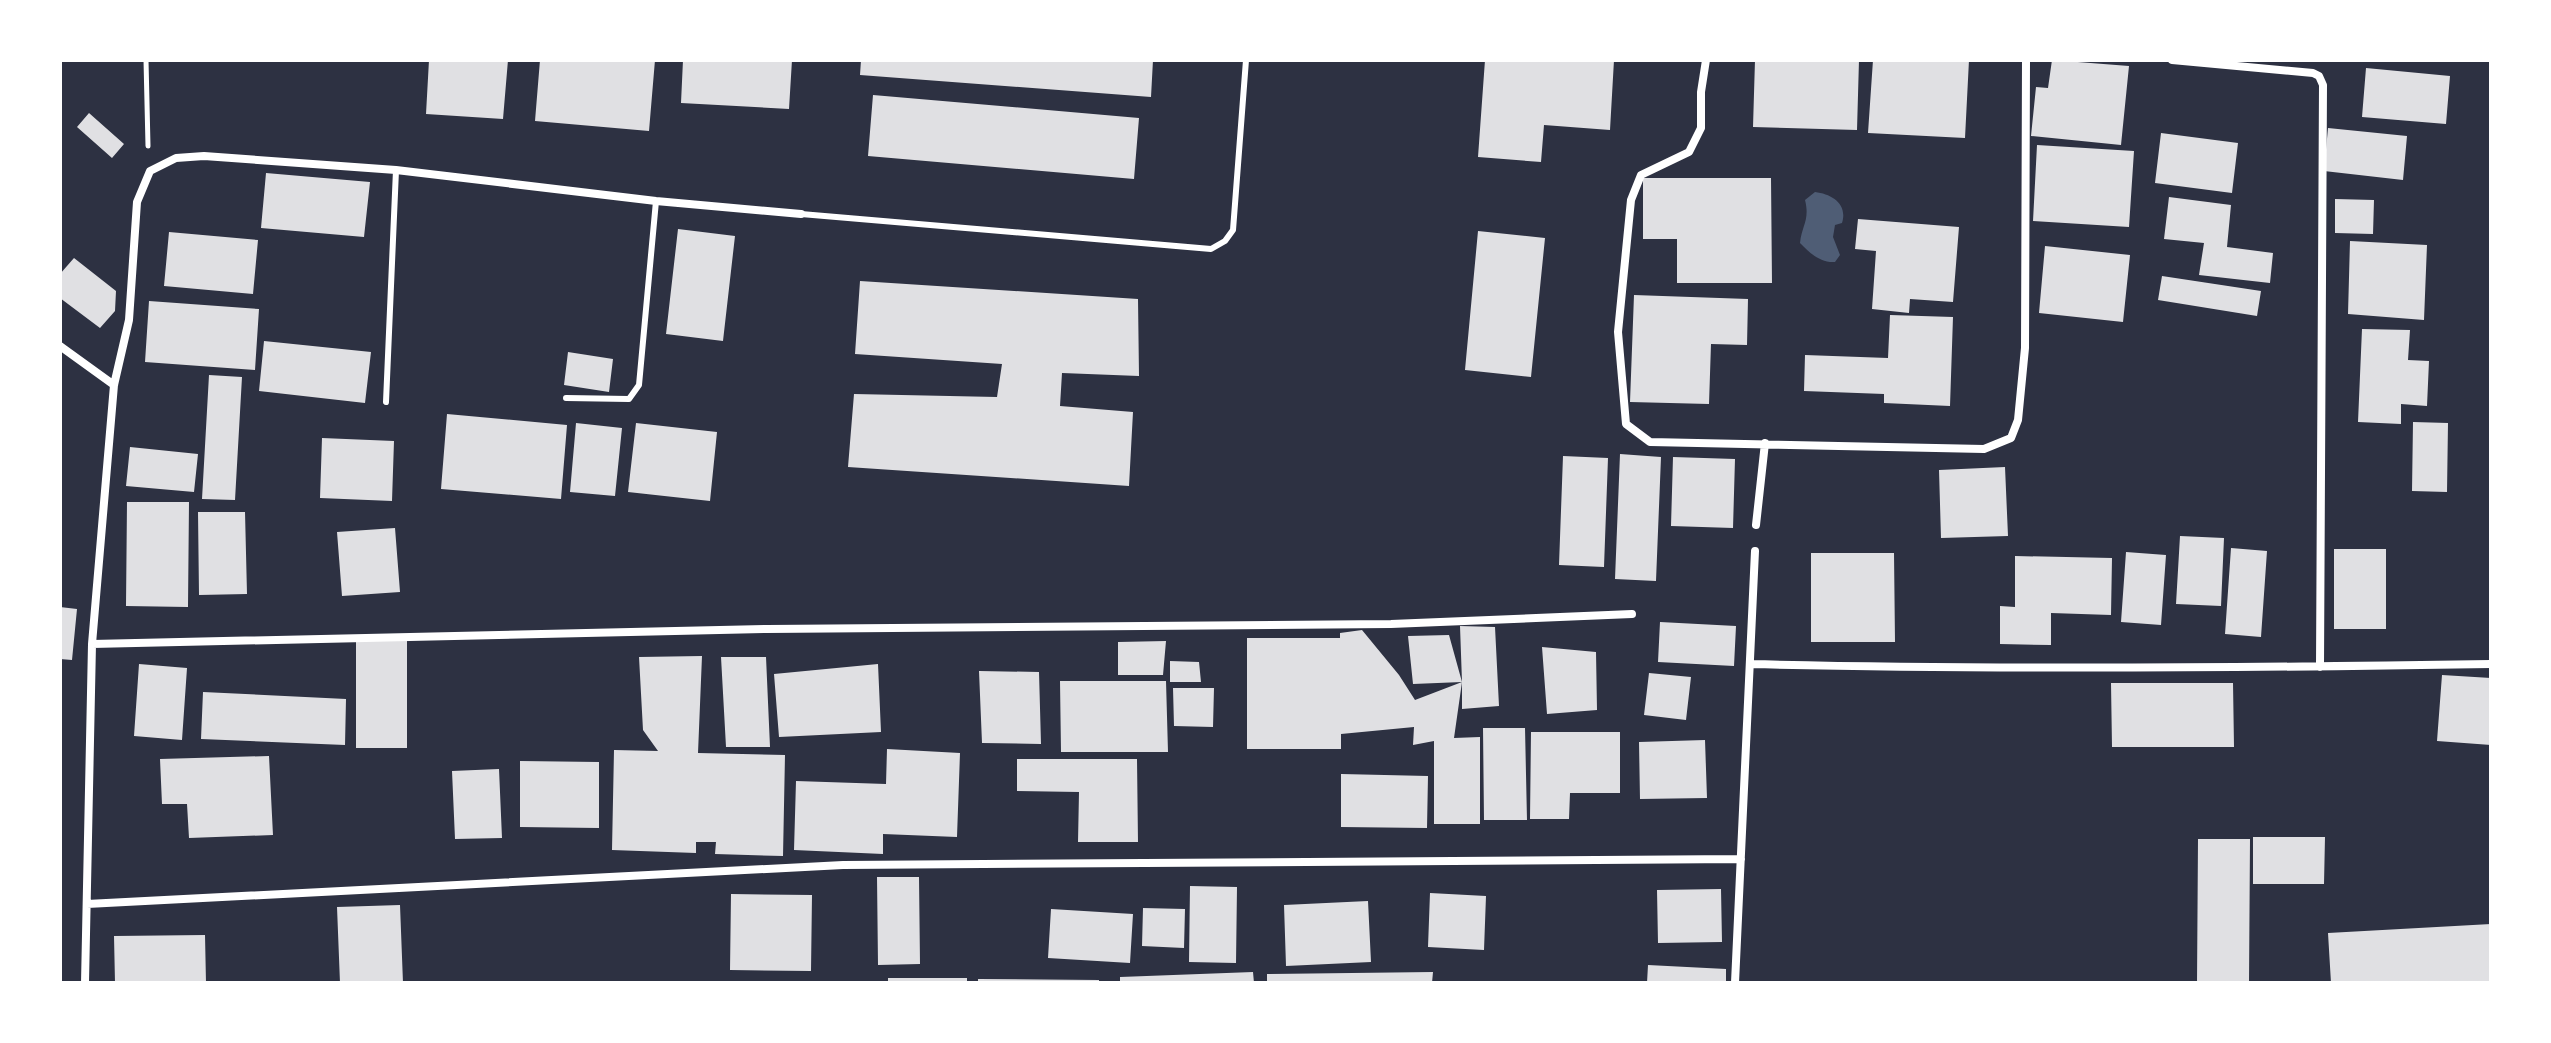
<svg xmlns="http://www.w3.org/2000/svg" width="2551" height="1043" font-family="Lato,sans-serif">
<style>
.water{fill:#4f5d75}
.building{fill:#e0e0e3}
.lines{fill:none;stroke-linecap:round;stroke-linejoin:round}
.path{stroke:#fff;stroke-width:5}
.service{stroke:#fff;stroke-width:6}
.minor{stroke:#fff;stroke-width:8}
</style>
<rect width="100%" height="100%" fill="#2d3142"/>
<path class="water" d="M1815 192C1832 194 1848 204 1842 223L1835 225 1833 237 1840 255 1835 262C1820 263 1810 253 1800 243 1802 225 1810 220 1805 200Z"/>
<path class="building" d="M429 60H508L503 119 426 114Z
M540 60H655L649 131 535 121Z
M683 60H792L789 109 681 103Z
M861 60H1153L1151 97 860 75Z
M1485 60H1614L1610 130 1544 125 1541 162 1478 157Z
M1755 60H1859L1857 130 1753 127Z
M1873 60H1969L1965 138 1868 133Z
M2052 60 2129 66 2121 145 2031 136 2036 87 2048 88Z
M2366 68 2450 76 2446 124 2362 117Z
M873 95 1139 118 1134 179 868 156Z
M89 113 124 144 112 158 77 127Z
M2328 128 2407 136 2403 180 2324 171Z
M2161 133 2238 143 2232 193 2155 183Z
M2037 145 2134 151 2129 227 2033 221Z
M266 173 370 182 364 237 261 228Z
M1643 178H1771L1772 283H1677V239H1643Z
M2169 197 2231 205 2227 247 2273 253 2270 283 2199 275 2204 243 2164 239Z
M2335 199 2374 200 2373 234 2335 233Z
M1858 219 1959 227 1953 302 1910 299 1909 313 1872 309 1876 251 1855 249Z
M678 229 735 236 723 341 666 334Z
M1478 231 1545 238 1531 377 1465 370Z
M169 232 258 240 253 294 164 286Z
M2350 241 2427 245 2424 320 2348 314Z
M2045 246 2130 255 2123 322 2039 313Z
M74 258 116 291 115 311 100 328 60 298V274Z
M2162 276 2261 291 2257 316 2158 300Z
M860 281 1138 299 1139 376 1062 373 1060 406 1133 412 1129 486 848 467 854 394 997 397 1002 364 855 354Z
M1634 295 1748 299 1747 345 1711 344 1709 404 1630 402Z
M149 301 259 309 255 370 145 362Z
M1890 315 1953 317 1950 406 1884 403V394L1804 391 1805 355 1888 358Z
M2362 329 2410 330 2408 360 2429 361 2427 406 2401 404V424L2358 422Z
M264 341 371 352 365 403 259 391Z
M568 352 613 359 609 392 564 385Z
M209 375 242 377 235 500 202 499Z
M447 414 567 425 561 499 441 489Z
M2413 422 2448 423 2447 492 2412 491Z
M576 423 622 428 615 496 570 492Z
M636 423 717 432 710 501 628 492Z
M322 438 394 441 392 501 320 498Z
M130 447 198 454 194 492 126 486Z
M1620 454 1661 457 1656 581 1615 579Z
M1563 456 1608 458 1604 567 1559 565Z
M1673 457 1735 459 1733 528 1671 526Z
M2005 467 2008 536 1941 538 1939 470Z
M127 502H189L188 607 126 606Z
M198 512H245L247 594 199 595Z
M395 528 400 592 342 596 337 532Z
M2180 536 2224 538 2221 606 2176 604Z
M2231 548 2267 551 2261 637 2225 634Z
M2334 549H2386V629H2334Z
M2126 552 2166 555 2161 625 2121 622Z
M1811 553H1894L1895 642H1811Z
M2015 556 2112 558 2111 615 2051 613V645L2000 644V606L2015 607Z
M60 607 77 609 72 660 60 659Z
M1660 622 1736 626 1734 666 1658 662Z
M1460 626 1495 627 1499 706 1462 709V682L1413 684 1408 636 1449 635 1462 682Z
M1362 630 1399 675 1415 700 1462 682 1454 738 1480 737V824H1434V741L1413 745 1414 727 1341 734V749H1247V638H1340V633Z
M356 641H407V748H356Z
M1166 641 1163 675H1118V642Z
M1542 647 1596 652 1597 710 1547 714Z
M702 656 698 753 785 755 783 856 715 854 716 842H696V853L612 850 614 750 658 751 643 730 639 657Z
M721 657H766L770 747H726Z
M1170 661 1199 662 1201 682H1170Z
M139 664 187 668 182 740 134 736Z
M878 664 881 732 779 737 774 674Z
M979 671 1039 672 1041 744 982 743Z
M1649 673 1691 677 1686 720 1644 715Z
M2442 675 2491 678V745L2437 741Z
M1060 681H1166L1168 752H1061Z
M2111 683H2233L2234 747H2112Z
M1173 688H1214L1213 727 1174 726Z
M203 692 346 699 345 745 201 739Z
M1483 728H1525L1527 820H1484Z
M1531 732H1620V793H1570L1569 819H1530Z
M1705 740 1707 798 1640 799 1639 742Z
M887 749 960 753 957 837 883 834V854L794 850 796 781 886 784Z
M269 756 273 835 189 838 187 804H162L160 759Z
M1017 759H1137L1138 842H1078L1079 792 1017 791Z
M520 761 599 762V828L520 827Z
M499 769 502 838 455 839 452 771Z
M1341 774 1428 776 1427 828 1341 827Z
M2253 837H2325L2324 884H2253Z
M2198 839H2250L2249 983H2197Z
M877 877H919L920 964 878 965Z
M1190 886 1237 887 1236 963 1189 962Z
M1721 889 1722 942 1658 943 1657 890Z
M1430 893 1486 896 1484 950 1428 947Z
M731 894 812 895 811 971 730 970Z
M1368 901 1371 962 1286 966 1284 905Z
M400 905 403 983H340L337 907Z
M1143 908 1185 909 1184 948 1142 946Z
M1051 909 1133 914 1130 963 1048 958Z
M2491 924V983H2331L2328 933Z
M205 935 206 983H115L114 936Z
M1648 965 1726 969V983H1647Z
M1253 972 1254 983H1120V977Z
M1433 972 1432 983H1267V974Z
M888 978H967V983H888Z
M978 979 1099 980V983H978Z"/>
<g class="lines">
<path class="path" d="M146 60 148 146"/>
<path class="service" d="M801 214 1211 249 1225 241 1233 230 1246 60
M566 398 629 399 639 385 656 201
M386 402 396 170"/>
<path class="minor" d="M1706 60 1701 92V128L1689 152 1641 175 1631 200 1618 332 1626 424 1650 442 1984 449 2011 438 2018 420 2025 348 2026 60
M2172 60 2313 73 2319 76 2323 85 2320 667
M60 346 114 385
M1756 525 1765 443
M92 644 767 629 1391 624 1632 614
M1750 664C1997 670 2244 668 2491 664
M87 904 843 865 1741 859
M85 983 92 644 114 385 129 320 137 202 150 171 176 158 204 156 396 170 656 201 801 214
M1735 983 1755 551"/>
</g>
<rect width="2551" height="1043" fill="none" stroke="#ffffff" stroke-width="124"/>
</svg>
